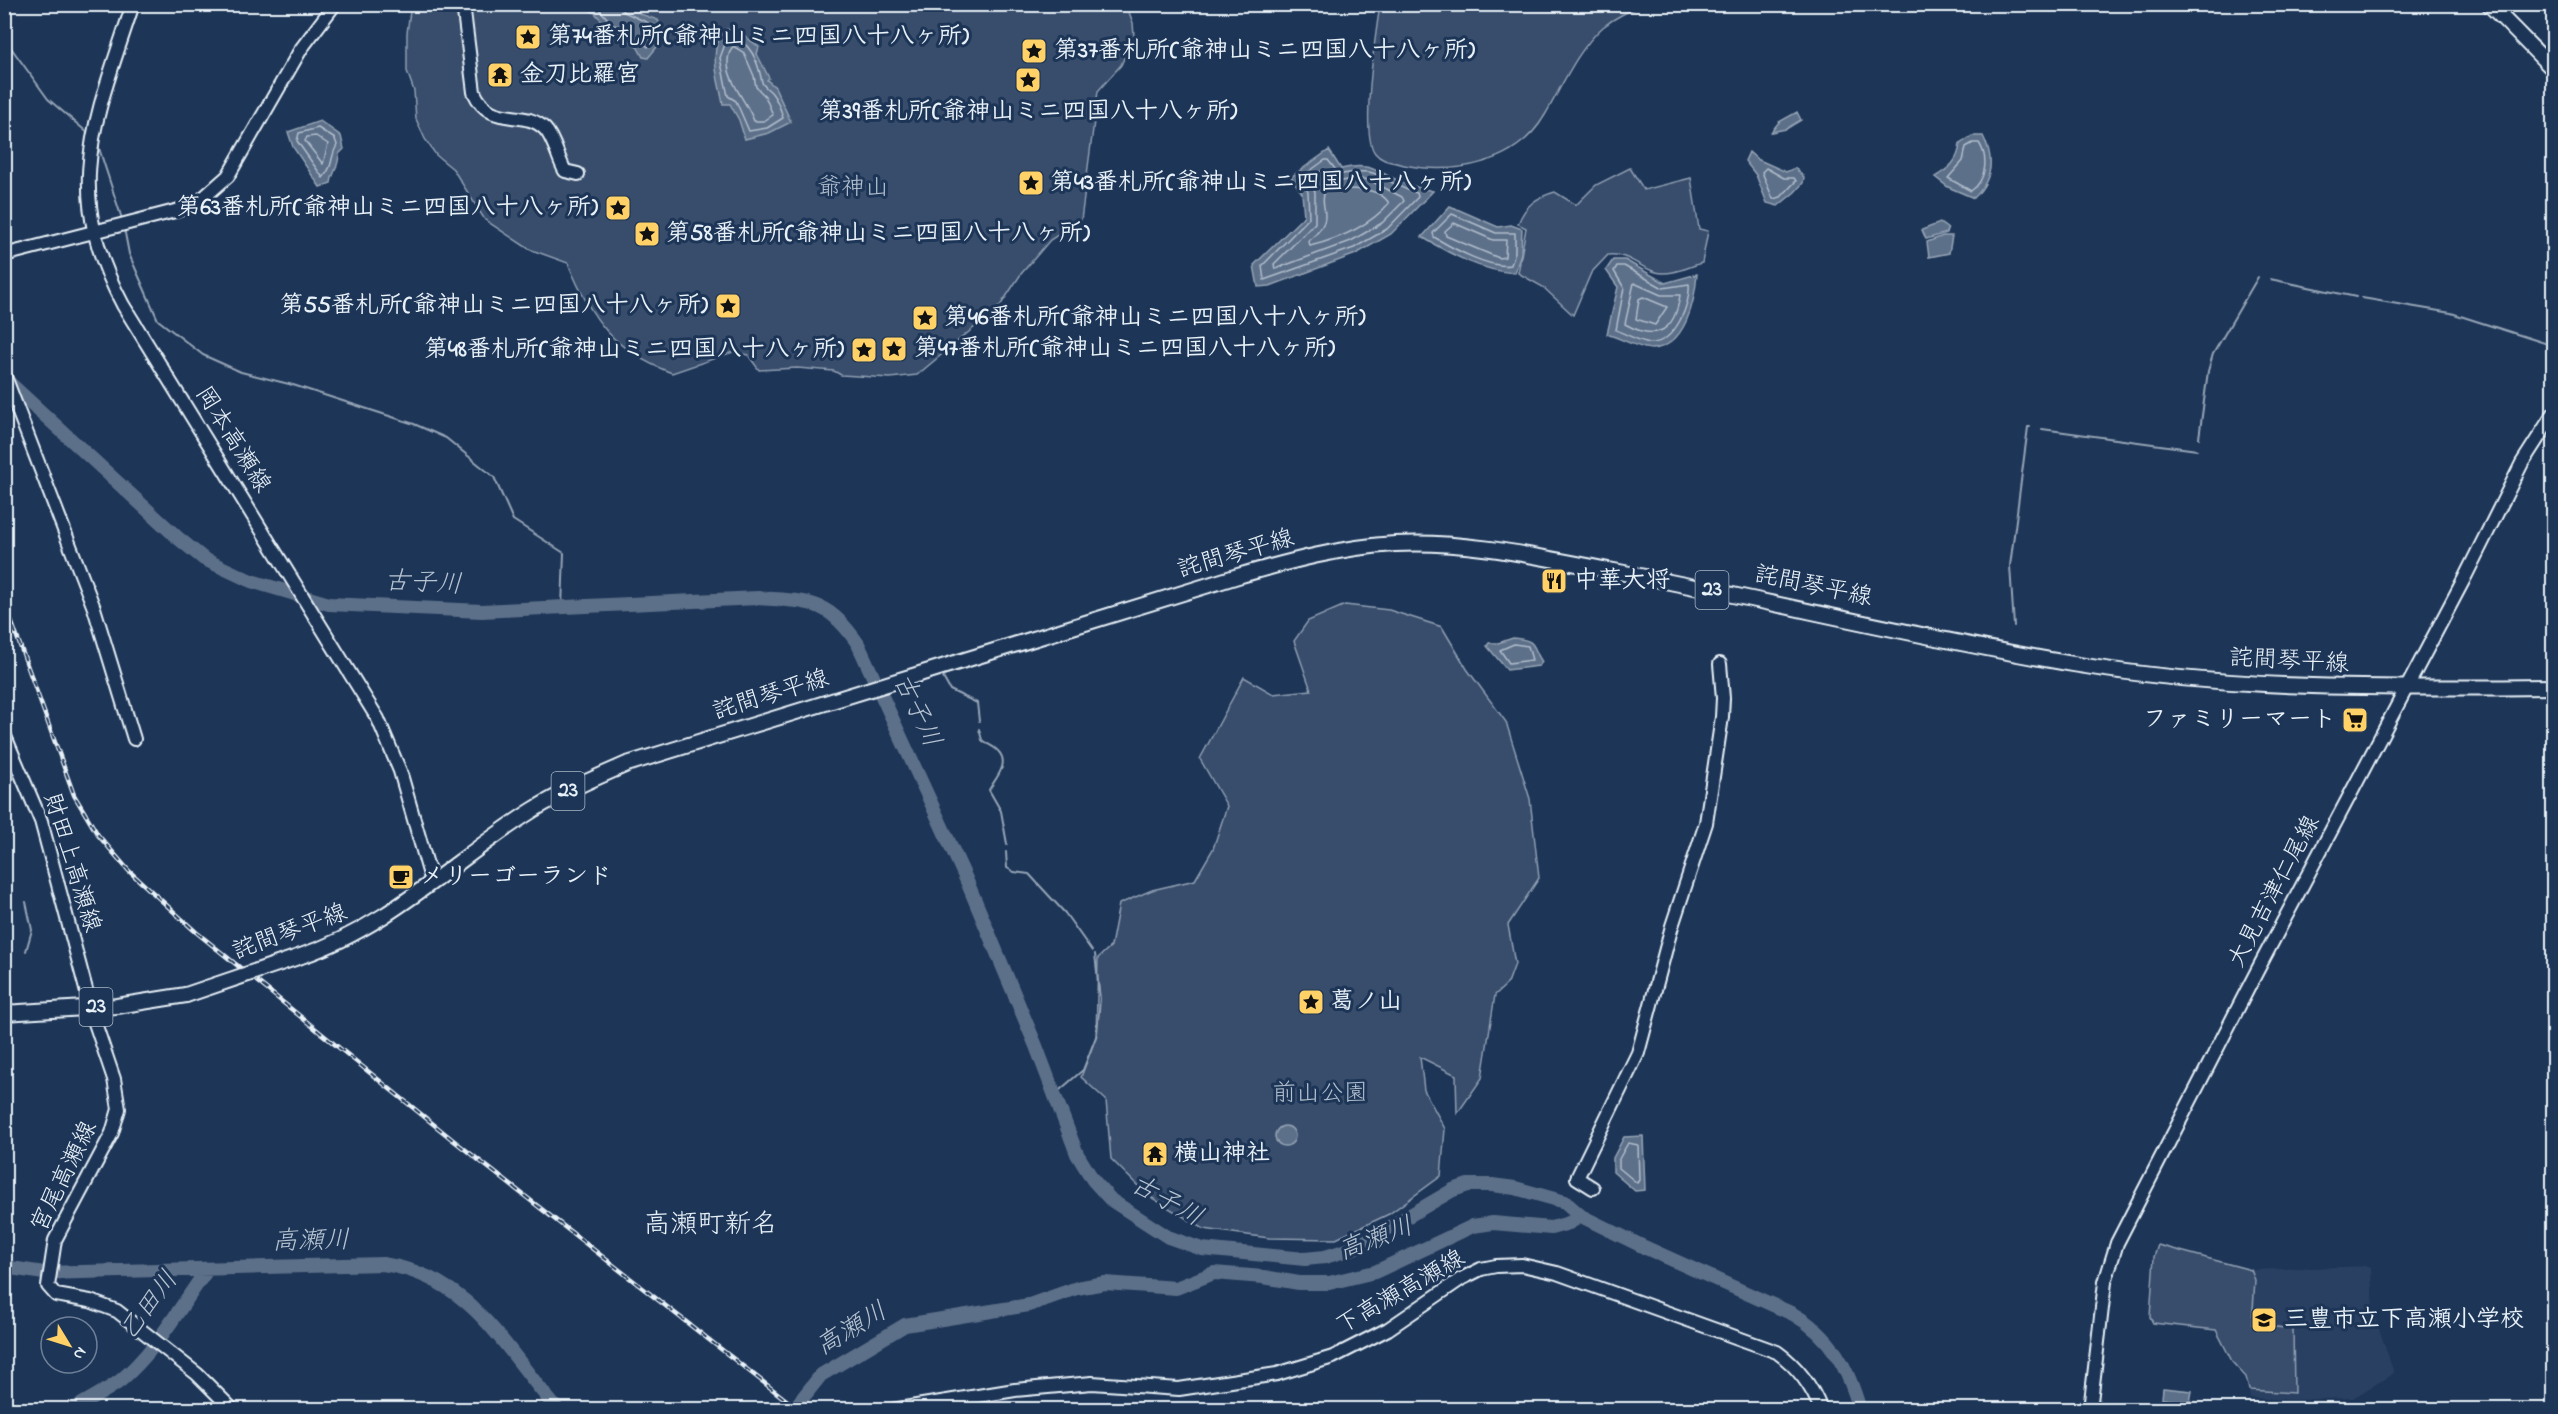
<svg xmlns="http://www.w3.org/2000/svg" width="2558" height="1414" font-family="'Indie Flower','Klee One',sans-serif">
<style>
.built{fill:#2a4162}
.green{fill:#374d6c;stroke:#909fb2;stroke-width:1.5}
.water{fill:#5d7089;stroke:#95a4b5;stroke-width:1.5}
.lines{fill:none;stroke-linecap:round;stroke-linejoin:round}
.shore{stroke:#b0bdcc;stroke-width:1.5}
.stream{stroke:#95a4b5;stroke-width:2}
.river{stroke:#5d7089;stroke-width:14}
.secondary-casing{stroke:#e8f1f8;stroke-width:16}
.primary-casing{stroke:#e8f1f8;stroke-width:18}
.secondary{stroke:#1d3557;stroke-width:12}
.primary{stroke:#1d3557;stroke-width:14}
.rail-casing{stroke:#e8f1f8;stroke-width:4.5}
.rail{stroke:#1d3557;stroke-width:2;stroke-dasharray:7;stroke-linecap:butt}
.primary-bridge-casing{stroke:#e8f1f8;stroke-width:18;stroke-linecap:butt}
.primary-bridge{stroke:#1d3557;stroke-width:14}
.labels{text-anchor:middle;dominant-baseline:central;stroke-width:6;stroke-linejoin:round;paint-order:stroke}
.shield{fill:#1d3557;stroke:#abb9c8;stroke-width:1.5}
.shield-label{font-size:22px;font-weight:bold;fill:#e8f1f8}
.poi-label{font-size:24px;font-weight:bold;fill:#e8f1f8;stroke:#1d3557;text-anchor:start}
.park-label{font-size:24px;fill:#b3c0ce;stroke:#1d3557}
.street-label{font-size:24px;fill:#e8f1f8;stroke:#1d3557}
.water-label{font-size:26px;font-style:italic;fill:#b7c4d1;stroke:#1d3557}
.quarter-label{font-size:27px;fill:#e8f1f8;stroke:#1d3557}
</style>
<rect width="100%" height="100%" fill="#1d3557"/>
<filter id="ink" filterUnits="userSpaceOnUse"><feTurbulence type="fractalNoise" baseFrequency=".0167" numOctaves="2"/><feDisplacementMap in="SourceGraphic" scale="12" xChannelSelector="R" yChannelSelector="G"/><feConvolveMatrix kernelMatrix="1 2 1 2 8 2 1 2 1" color-interpolation-filters="sRGB"/></filter>
<g filter="url(#ink)">
<path class="built" d="M2158 1245 2251 1270 2369 1266 2371 1268 2373 1311 2394 1373 2353 1398 2289 1400 2250 1398 2246 1377 2233 1363 2216 1330 2153 1323 2150 1317 2154 1257Z"/>
<path class="green" d="M411 4H1126L1133 23 1134 36 1121 65 1098 91 1081 220 1050 240 1021 274 1000 306 917 375 890 378 841 375 834 371 797 368 759 370 748 355 733 352 672 373C613 351 591 319 568 263L529 249 485 220 453 169 436 155 425 139 416 119 414 91 407 71V33Z
M1380 5V4L1643 5C1629 11 1615 17 1603 27 1578 49 1562 86 1545 115 1517 164 1455 175 1404 165 1394 162 1382 162 1375 153 1360 135 1376 31 1380 5Z
M1630 168 1644 190 1691 178 1699 229 1708 231 1702 263C1688 267 1670 276 1656 272 1638 267 1628 253 1608 255L1591 273 1573 315 1543 287 1518 273 1526 228 1518 224C1525 205 1537 197 1555 192L1576 205 1596 185Z
M1345 605 1389 610 1442 627 1467 669 1506 722 1530 799 1539 878 1508 925 1515 964 1508 983 1495 995 1482 1078 1457 1114 1456 1075 1420 1057 1424 1090 1445 1129 1441 1176 1389 1214 1336 1239 1269 1238 1204 1229 1147 1195 1111 1159 1106 1100 1081 1077 1096 1037 1098 958 1111 946 1119 904 1152 890 1195 880 1213 849 1227 806 1200 759 1244 677 1273 694 1311 690 1294 641 1308 621Z
M2158 1245 2251 1270 2255 1280 2252 1324 2293 1329 2294 1393 2249 1390 2246 1377 2233 1363 2216 1330 2153 1323 2150 1317 2154 1257Z"/>
<path class="water" d="M581 5H617L637 9 640 14 658 20 665 37 648 58 643 57 638 48 619 32H612L595 13Z
M726 29 741 33 759 47 757 54 769 78 767 80 775 87 791 122 769 133 745 139 739 120 730 104H723C719 80 706 49 726 29Z
M1797 112 1801 120 1786 129 1771 132 1779 122Z
M320 121 341 136 344 149 339 154C338 171 332 172 331 183L320 187 293 147 288 132Z
M1972 136H1983C1995 159 1992 180 1974 198L1948 187 1935 177C1950 168 1958 161 1960 144Z
M1329 150 1341 169C1370 161 1379 173 1404 183 1413 187 1423 188 1433 191L1391 234 1356 254 1270 286 1258 287 1254 265 1304 216 1302 193 1291 177Z
M1749 152 1757 159 1786 172 1795 168 1804 177 1803 183 1795 192 1778 206 1767 203 1756 175 1745 161Z
M1450 206 1498 227 1511 225 1522 229 1521 253 1515 273C1481 271 1450 254 1422 237Z
M1940 223 1948 229 1947 233 1926 239 1922 230Z
M1943 236H1952L1949 253 1929 257 1927 242Z
M1613 260H1625L1665 283 1697 274C1695 300 1686 347 1652 349 1639 349 1620 338 1607 334L1618 287 1606 270Z
M1513 638C1538 640 1531 645 1542 662L1539 666 1507 670 1487 646 1489 643H1498Z
M1275 1136a10 10 0 1 1 20 0a10 10 0 1 1-20 0Z
M1643 1136 1645 1190 1635 1191 1613 1172V1158L1624 1137Z
M2163 1388 2192 1391 2190 1402 2162 1399Z"/>
<g class="lines">
<path class="shore" d="M590 4 599 9 613 25 622 27 648 47 657 36 653 25 624 12 620 4
M728 36C751 40 758 62 762 82 763 86 768 89 771 92 777 99 781 110 783 118L767 128 749 131 736 101 728 96 720 58Z
M733 46 744 53 754 76 756 87 765 96 773 115 764 121H754C746 98 716 71 733 46Z
M318 128 335 139 337 145C329 159 335 163 323 178L297 141 299 133Z
M316 136 328 144 323 164 305 141 307 137Z
M1973 143H1979C1989 158 1986 181 1971 191L1948 178 1963 161 1966 147Z
M1325 160H1328L1339 174C1351 174 1361 169 1373 173 1388 179 1400 189 1417 193L1418 197 1387 229 1354 248 1264 280 1262 266 1309 218 1308 192 1300 178Z
M1766 168 1784 178H1794L1796 181 1781 197 1773 199 1762 172Z
M1323 170 1338 182 1356 178 1369 180 1402 197 1404 201 1382 223 1351 241 1275 269 1274 264 1315 223V192L1310 180Z
M1326 187C1345 192 1376 183 1389 203 1370 226 1338 239 1310 246L1309 241C1339 214 1316 212 1326 187Z
M1452 214 1496 233H1515V252L1511 265C1490 269 1452 248 1434 237L1433 233Z
M1454 223 1493 240H1506L1505 257 1499 258 1446 236 1445 231Z
M1617 266H1624L1663 288 1689 284C1691 304 1675 343 1651 343 1641 342 1625 334 1616 330L1624 288 1614 271Z
M1634 283 1661 295H1680C1675 331 1657 342 1625 324Z
M1643 297 1667 307 1655 325 1636 319 1639 299Z
M1514 644 1528 646 1532 660 1509 663 1500 650Z
M1628 1143 1638 1145 1639 1180 1637 1183 1619 1168V1159Z"/>
<path class="stream" d="M4 38 48 99 89 134
M98 145 122 219
M124 228 129 254 158 320 203 355 241 372 293 385 414 424 446 438 494 477 513 520 564 553 562 608
M2270 279 2356 297
M2362 298 2451 313 2554 346
M2042 429 2197 450
M2199 438 2208 371 2213 354 2258 277
M2014 626 2010 566 2028 427H2030
M941 674 950 690 977 703 979 721
M979 729 982 740C986 744 994 746 998 751 1011 764 994 780 989 790L1001 811 1007 844
M1006 852 1007 868 1014 872 1029 874 1065 913 1092 951
M26 902 32 930 26 951
M1054 1095 1083 1070 1097 1034 1100 999 1095 954"/>
<path class="river" d="M4 378 178 538 204 559 251 581 329 604 482 611 758 598C809 602 827 598 858 644L966 879 1036 1046 1077 1154 1093 1180 1111 1200 1168 1237 1202 1249 1305 1259 1325 1257 1354 1248 1453 1190 1468 1185H1492L1515 1188 1565 1202 1581 1216 1644 1247 1793 1314C1832 1336 1848 1368 1860 1410
M4 1267 44 1273 383 1264C473 1277 504 1349 558 1410
M72 1410C88 1400 105 1392 120 1381 156 1351 180 1307 207 1270
M793 1410 821 1375 905 1325 1029 1305 1077 1288 1105 1283 1176 1288 1214 1273 1263 1277 1299 1283H1329L1375 1272 1473 1226 1493 1223 1551 1228 1569 1223 1581 1216"/>
<g class="secondary-casing">
<path id="secondary" d="M133 4C95 121 61 189 123 305L378 719 400 771 432 882
M463 4 474 92C491 130 523 107 545 129 554 138 558 159 565 171L578 174
M4 255 179 210 201 200 228 176 301 49 335 4
M4 374 94 608 134 739
M4 734 41 821 95 1023 114 1079 119 1109 112 1133 55 1240 48 1286 56 1295 90 1301 117 1311 197 1374 233 1410
M1593 1188 1577 1178 1638 1053 1672 926 1706 823 1722 717 1723 698 1720 664
M892 1410 1015 1390 1092 1383 1179 1389 1277 1374 1333 1357 1388 1329 1461 1279 1481 1269 1496 1266 1522 1265 1557 1273 1777 1352C1798 1367 1812 1386 1821 1410
M2090 1410 2105 1282 2117 1243 2257 971 2464 579 2522 463 2554 413"/>
</g>
<g class="primary-casing">
<path id="primary" d="M2489 4 2554 70
M301 956C389 927 455 859 533 810 562 792 595 778 627 764L1238 576C1290 561 1342 547 1395 544 1468 540 1543 558 1614 571 1767 600 1919 638 2073 664 2232 691 2393 688 2554 687
M4 1013 117 1006 186 995"/>
</g>
<use href="#secondary" class="secondary"/>
<use href="#primary" class="primary"/>
<g class="rail-casing">
<path id="rail" d="M4 601 74 795 98 835 129 871 196 932 453 1140 799 1410"/>
</g>
<use href="#rail" class="rail"/>
<g class="primary-bridge-casing">
<path id="primary-bridge" d="M186 995 301 956"/>
</g>
<use href="#primary-bridge" class="primary-bridge"/>
</g>
</g>
<defs>
<g id="sight-square" transform="scale(1.35)"><rect x="-9" y="-9" width="18" height="18" rx="4" fill="#ffd166" stroke="#1d3557"/><path d="M0-6L1.8-2.2L6-1.7L2.9 1.2L3.7 5.4L0 3.3L-3.7 5.4L-2.9 1.2L-6-1.7L-1.8-2.2Z" fill="#111"/></g>
<g id="temple-square" transform="scale(1.35)"><rect x="-9" y="-9" width="18" height="18" rx="4" fill="#ffd166" stroke="#1d3557"/><path d="M0-6L5-2H3V0L6.5 2.5H4V6H1.5V3h-3V6H-4V2.5H-6.5L-3 0V-2H-5Z" fill="#111"/></g>
<g id="restaurant-square" transform="scale(1.35)"><rect x="-9" y="-9" width="18" height="18" rx="4" fill="#ffd166" stroke="#1d3557"/><path d="M-5-6h1v4h1v-4h1v4h1v-4h1v5L-1.5 .5V6h-2V.5L-5-1ZM5-6V6H3V1.5H1.5Q1.5-4 5-6Z" fill="#111"/></g>
<g id="supermarket-square" transform="scale(1.35)"><rect x="-9" y="-9" width="18" height="18" rx="4" fill="#ffd166" stroke="#1d3557"/><path d="M-6-5.5h2.5l.6 2H6L4.5 2H-2.5L-4.4-4H-6ZM-1.5 3.2a1.3 1.3 0 1 0 .1 0ZM3 3.2a1.3 1.3 0 1 0 .1 0Z" fill="#111"/></g>
<g id="cafe-square" transform="scale(1.35)"><rect x="-9" y="-9" width="18" height="18" rx="4" fill="#ffd166" stroke="#1d3557"/><path d="M-5.5-4.5H6V0H3Q3 3.5 0 3.5H-2.5Q-5.5 3.5-5.5 0ZM3-3.2v2h1.7v-2ZM-6 4.5H4V6H-6Z" fill="#111"/></g>
<g id="school-square" transform="scale(1.35)"><rect x="-9" y="-9" width="18" height="18" rx="4" fill="#ffd166" stroke="#1d3557"/><path d="M0-5L7-2L0 1L-7-2ZM-4 1L0 2.5L4 1V4Q0 6-4 4Z" fill="#111"/></g>
</defs>
<g fill-rule="evenodd">
<use href="#sight-square" x="528" y="37"/>
<use href="#sight-square" x="1034" y="51"/>
<use href="#temple-square" x="500" y="75"/>
<use href="#sight-square" x="1028" y="80"/>
<use href="#sight-square" x="1031" y="183"/>
<use href="#sight-square" x="618" y="208"/>
<use href="#sight-square" x="647" y="234"/>
<use href="#sight-square" x="728" y="306"/>
<use href="#sight-square" x="925" y="318"/>
<use href="#sight-square" x="894" y="349"/>
<use href="#sight-square" x="864" y="350"/>
<use href="#restaurant-square" x="1554" y="581"/>
<use href="#supermarket-square" x="2355" y="720"/>
<use href="#cafe-square" x="401" y="877"/>
<use href="#sight-square" x="1311" y="1002"/>
<use href="#temple-square" x="1155" y="1154"/>
<use href="#school-square" x="2264" y="1320"/>
</g>
<g class="labels">
<g class="shield">
<rect x="1695.5" y="571" width="33" height="38" rx="4.5"/>
<rect x="551.5" y="772" width="33" height="38" rx="4.5"/>
<rect x="79.5" y="988" width="33" height="38" rx="4.5"/>
</g>
<g class="shield-label">
<text x="1712" y="590">23</text>
<text x="568" y="791">23</text>
<text x="96" y="1007">23</text>
</g>
<g class="poi-label">
<text x="548" y="37">第74番札所(爺神山ミニ四国八十八ヶ所)</text>
<text x="1054" y="51">第37番札所(爺神山ミニ四国八十八ヶ所)</text>
<text x="520" y="75">金刀比羅宮</text>
<text x="1028" y="112" text-anchor="middle">第39番札所(爺神山ミニ四国八十八ヶ所)</text>
<text x="1050" y="183">第43番札所(爺神山ミニ四国八十八ヶ所)</text>
<text x="598" y="208" text-anchor="end">第63番札所(爺神山ミニ四国八十八ヶ所)</text>
<text x="666" y="234">第58番札所(爺神山ミニ四国八十八ヶ所)</text>
<text x="708" y="306" text-anchor="end">第55番札所(爺神山ミニ四国八十八ヶ所)</text>
<text x="944" y="318">第46番札所(爺神山ミニ四国八十八ヶ所)</text>
<text x="914" y="349">第47番札所(爺神山ミニ四国八十八ヶ所)</text>
<text x="844" y="350" text-anchor="end">第48番札所(爺神山ミニ四国八十八ヶ所)</text>
<text x="1574" y="581">中華大将</text>
<text x="2336" y="720" text-anchor="end">ファミリーマート</text>
<text x="420" y="877">メリーゴーランド</text>
<text x="1330" y="1002">葛ノ山</text>
<text x="1174" y="1154">横山神社</text>
<text x="2284" y="1320">三豊市立下高瀬小学校</text>
</g>
<g class="park-label">
<text x="853" y="188">爺神山</text>
<text x="1320" y="1094">前山公園</text>
</g>
<g class="street-label">
<text transform="translate(232 440) rotate(58)">岡本高瀬線</text>
<text transform="translate(1236 555) rotate(-16)">詫間琴平線</text>
<text transform="translate(1813 587) rotate(12)">詫間琴平線</text>
<text transform="translate(2289 662) rotate(3)">詫間琴平線</text>
<text transform="translate(771 696) rotate(-17)">詫間琴平線</text>
<text transform="translate(71 863) rotate(73)">財田上高瀬線</text>
<text transform="translate(2275 892) rotate(-62)">大見吉津仁尾線</text>
<text transform="translate(290 933) rotate(-20)">詫間琴平線</text>
<text transform="translate(65 1177) rotate(-64)">宮尾高瀬線</text>
<text transform="translate(1401 1293) rotate(-30)">下高瀬高瀬線</text>
</g>
<g class="water-label">
<text transform="translate(423 584) rotate(3)">古子川</text>
<text transform="translate(916 711) rotate(65)">古子川</text>
<text transform="translate(1166 1202) rotate(29)">古子川</text>
<text transform="translate(1376 1240) rotate(-21)">高瀬川</text>
<text transform="translate(311 1242) rotate(-1)">高瀬川</text>
<text transform="translate(150 1306) rotate(-53)">乙田川</text>
<text transform="translate(852 1330) rotate(-31)">高瀬川</text>
</g>
<g class="quarter-label">
<text x="711" y="1225">高瀬町新名</text>
</g>
</g>
<rect width="2558" height="1414" fill="none" stroke="#1d3557" stroke-width="24"/>
<rect x="12" y="12" width="2534" height="1390" fill="none" stroke="#e8f1f8" stroke-width="2" filter="url(#ink)"/>
<g transform="translate(69 1345) rotate(128)"><circle r="28" fill="#1d3557" stroke="#6e8097" stroke-width="1.5"/>
<path d="M0-4.5L10 22L0 15L-10 22Z" fill="#ffd166"/>
<text y="-9" font-size="16" font-weight="bold" text-anchor="middle" fill="#e8f1f8">N</text>
</g>
</svg>
